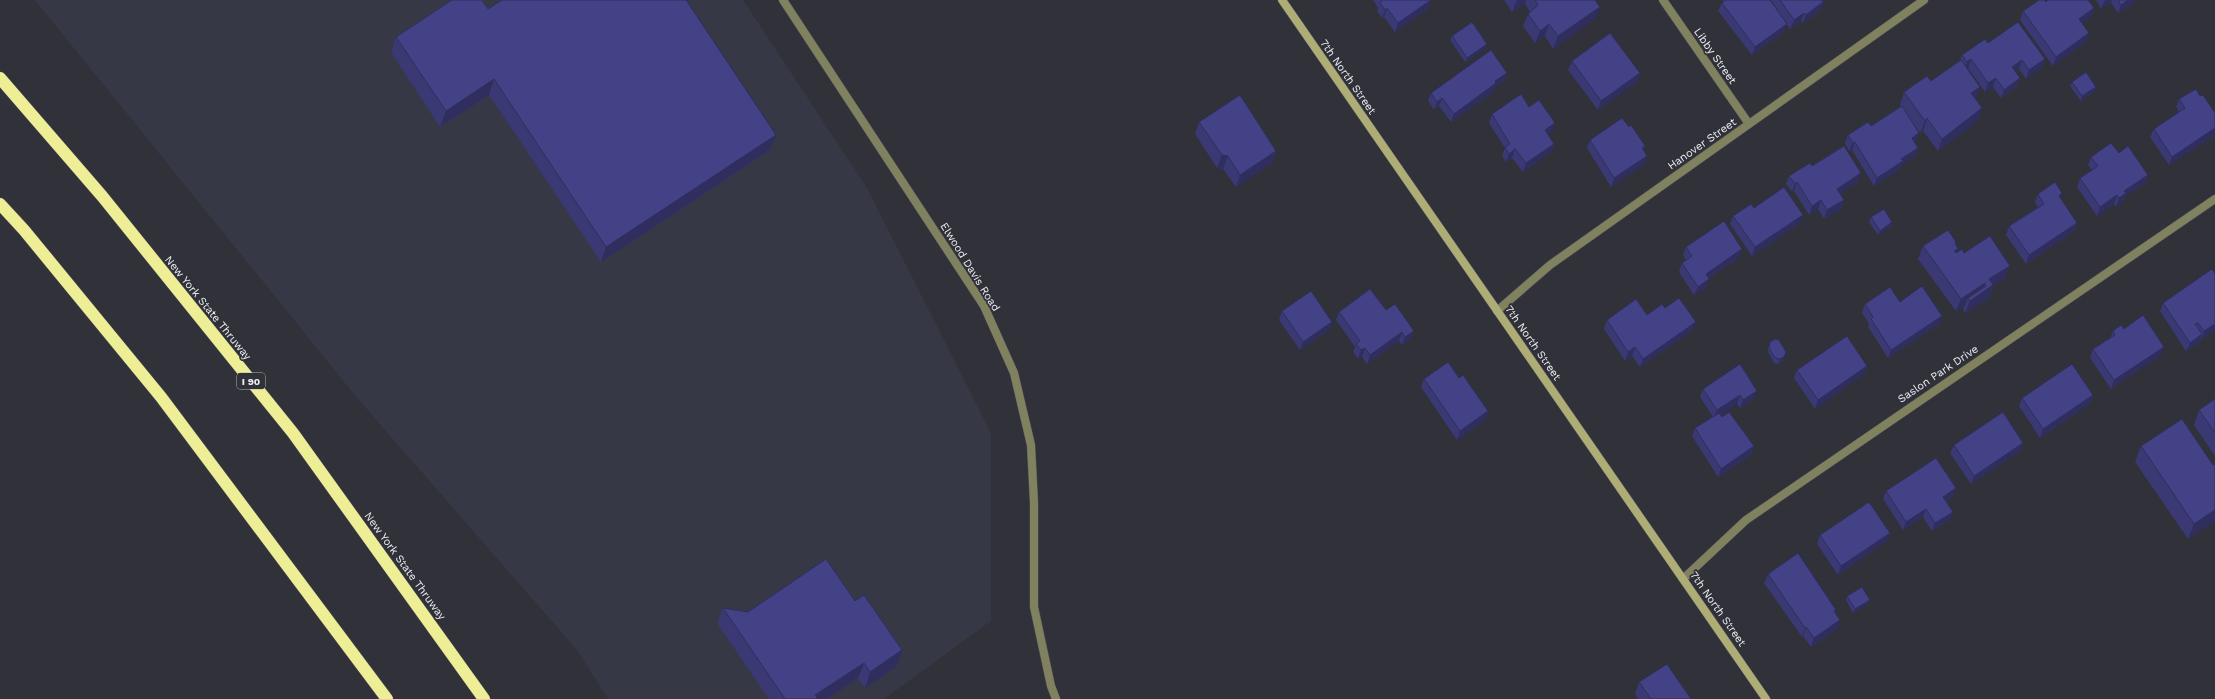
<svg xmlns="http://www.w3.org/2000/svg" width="2215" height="699" font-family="'Work Sans',sans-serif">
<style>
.built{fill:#373846}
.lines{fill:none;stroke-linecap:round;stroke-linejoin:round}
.street-casing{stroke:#4e4f57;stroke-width:9}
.secondary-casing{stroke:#4e4f57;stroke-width:9}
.highway-casing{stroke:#4e4f57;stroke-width:13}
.street{stroke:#80815e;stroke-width:8}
.secondary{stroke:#adad75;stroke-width:8}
.highway{stroke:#eeee96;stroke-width:12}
.wall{fill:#3a3973}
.shaded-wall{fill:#2f2e5e}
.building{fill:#434286;stroke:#2f2e5e}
.labels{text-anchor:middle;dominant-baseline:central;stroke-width:3.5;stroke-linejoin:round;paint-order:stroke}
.shield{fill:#303139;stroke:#b4b5bb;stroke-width:1}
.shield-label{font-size:10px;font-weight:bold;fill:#ededf3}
.street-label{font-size:11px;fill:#ededf3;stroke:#303139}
</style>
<rect width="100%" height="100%" fill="#303139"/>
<path class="built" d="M35 0H743L867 188 991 433V621L884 699H608L577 650 358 399Z"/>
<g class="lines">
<g class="street-casing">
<path id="street" d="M783 0 984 306 1014 373 1031 445 1034 503V607L1051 686 1056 699
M1663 0 1749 124
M1497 311 1550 265 1924 0
M1683 579 1746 520 2215 199"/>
</g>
<g class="secondary-casing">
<path id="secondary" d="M1282 0 1766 699"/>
</g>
<g class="highway-casing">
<path id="highway" d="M0 78 102 196 293 433 484 699
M0 204 24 230 161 397 387 699"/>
</g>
<use href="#street" class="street"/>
<use href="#secondary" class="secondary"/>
<use href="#highway" class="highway"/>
</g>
<path class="wall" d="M1373 0H1431L1428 9 1395 32 1384 17 1382 18 1377 11 1378 8Z
M1504 0H1595V19L1553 49 1545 36 1535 43 1523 26 1528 14 1530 12 1525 4 1512 12Z
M1722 0H1770L1784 32 1752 55 1718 11 1722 3 1724 2Z
M1771 0H1827L1823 3 1820 11 1803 23 1801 21 1790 29Z
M2096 0H2135L2134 3 2118 13 2111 3 2101 9Z
M2046 2 2094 8 2091 17 2082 23 2086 42 2053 66 2020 20 2023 11Z
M488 9 770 150 601 262 489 95 440 127 391 52 396 37Z
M1452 36 1486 48 1465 62 1450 40Z
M1988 43 2045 59 2042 68 2026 79 2019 69 2015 71 2020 78 2017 86 2001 98 1993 87 1985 92 1968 68H1967L1976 99 1982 108 1978 121 1938 151 1923 131 1920 133 1904 110 1919 133 1916 142 1915 143 1918 148 1915 156 1901 165 1900 169 1874 186 1852 150 1849 151 1845 143 1848 135 1871 126 1901 106 1900 105 1904 92 1931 81 1960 60 1962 55Z
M1572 61 1640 73 1637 82 1598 110 1568 70Z
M1504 81 1494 88 1493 92 1451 122 1439 106 1434 110 1428 101 1431 93Z
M2072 82 2096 87 2095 91 2081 101 2070 86Z
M2200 96 2215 113V135L2169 165 2150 137 2154 129 2179 112 2176 107 2179 99Z
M1529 107 1552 132 1548 134 1554 144 1551 152 1523 172 1512 158 1506 162 1502 156 1505 148 1489 123 1492 114Z
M1199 122 1276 151 1272 163 1236 187 1223 169 1217 168 1195 134Z
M1629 127 1645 146 1643 150 1644 164 1611 187 1587 148 1590 140Z
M2119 153 2148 175 2145 183 2124 197 2123 202 2116 207 2114 204 2097 216 2077 187 2080 178 2092 170 2088 165 2091 157Z
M1812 166 1858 182 1840 193 1844 200 1841 209 1824 219 1818 209 1809 215 1794 191 1792 192 1786 184 1789 176Z
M2062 193 2060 198 2077 223 2074 231 2026 264 2006 235 2009 226 2038 208 2035 202 2038 194Z
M1754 208 1800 223 1752 256 1730 224 1733 216Z
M1871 217 1892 222 1891 227 1878 235 1869 222Z
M1956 242 1955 244 1957 252 1964 253 2005 278 1993 286 1989 298 1965 313 1963 310 1965 305 1956 311 1918 259 1923 246Z
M1686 247 1739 258 1709 278 1706 288 1694 295 1679 272 1682 263 1686 260 1683 255Z
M2163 303 2215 330 2201 340 2200 339 2199 343 2186 351 2160 311Z
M1865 304 1939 324 1888 358 1868 327 1869 324 1862 313Z
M1665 308 1693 330 1640 367 1632 356 1625 361 1604 329 1607 320 1647 315Z
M1386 310 1411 339 1402 345 1399 341 1367 364 1362 357 1358 359 1353 352 1355 347 1336 320 1339 312Z
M1282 311 1332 322 1329 330 1300 350 1279 320Z
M2124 329 2161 355 2111 389 2090 358 2093 349 2110 338 2113 331Z
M1770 342 1783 361 1778 364 1774 363 1768 352V347Z
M1740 364 1754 399 1740 408 1737 404 1720 415 1754 446 1751 455 1718 477 1692 436 1695 428 1713 417 1700 397 1703 389Z
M1867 366 1864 374 1815 409 1794 378 1797 370Z
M1459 378 1488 411 1485 420 1457 440 1421 387 1424 379Z
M2093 395 2090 404 2040 438 2019 406 2022 398Z
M2215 399V456L2194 425 2199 410Z
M1954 445 2020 451 1971 484 1950 453Z
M2141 446 2213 465 2215 521 2188 539 2135 462Z
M1886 491 1953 497 1946 501 1950 520 1932 531 1923 517 1903 530 1883 499Z
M1890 533 1887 541 1838 575 1817 544 1820 535Z
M1768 574 1837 629 1811 647 1803 636 1802 637 1764 583Z
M1847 596 1870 600 1868 604 1853 613 1846 600Z
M723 608 748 612 902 650 897 666 865 688 858 678 827 699H769L717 623Z
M1639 682 1691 699H1638L1635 694Z"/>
<path class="shaded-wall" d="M1431 0 1428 9 1395 32 1398 23Z
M1517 0H1526L1525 4 1512 12Z
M1820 0H1827L1823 3 1820 11 1803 23 1806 15Z
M2105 0H2112L2111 3 2101 9Z
M2128 0H2135L2134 3 2118 13 2121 5Z
M1600 7 1595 19 1553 49 1558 36Z
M1387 8 1384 17 1382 18 1385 10Z
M2094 8 2091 17 2076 27 2079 19Z
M1804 13 1801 21 1790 29 1794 20Z
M1549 24 1545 36 1535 43 1540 31Z
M1787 24 1784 32 1752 55 1755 47Z
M2089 33 2086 42 2053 66 2056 57Z
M1487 44 1486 48 1465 62 1467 58Z
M1971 59 1968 68 1964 70 1967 62Z
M2045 59 2042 68 2026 79 2029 70Z
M2022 60 2019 69 2009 75 2012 67Z
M1507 73 1504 81 1494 88 1493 92 1451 122 1454 114Z
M1640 73 1637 82 1598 110 1601 101Z
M1996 78 1993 87 1985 92 1988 83Z
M2020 78 2017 86 2001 98 2004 90Z
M494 79 489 95 440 127 446 111Z
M1980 87 1976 99 1971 93Z
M2096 87 2095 91 2081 101 2082 96Z
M1442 98 1439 106 1434 110 1437 102Z
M1982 108 1978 121 1938 151 1942 139Z
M1927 118 1923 131 1920 133 1925 121Z
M1555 123 1552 132 1542 139 1545 130Z
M2215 128V135L2169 165 2172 157Z
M1919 133 1916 142 1909 147 1912 138Z
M776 135 770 150 601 262 606 247Z
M1855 142 1852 150 1849 151 1853 143Z
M1554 144 1551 152 1523 172 1526 163Z
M1918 148 1915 156 1901 165 1900 169 1874 186 1877 178 1901 159Z
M1515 149 1512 158 1506 162 1509 154Z
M1276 151 1272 163 1236 187 1240 175Z
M1222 155 1228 156 1223 169 1217 168Z
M1647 156 1644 164 1611 187 1614 178Z
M1861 173 1858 182 1834 197 1837 189Z
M2148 175 2145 183 2124 197 2123 202 2116 207 2119 198 2124 191Z
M1797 182 1794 191 1792 192 1795 184Z
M2062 193 2059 201V196Z
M2117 195 2114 204 2097 216 2100 207Z
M1821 200 1818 209 1809 215 1812 206Z
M1844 200 1841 209 1824 219 1827 210Z
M1803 215 1800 223 1752 256 1755 247Z
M1892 222 1891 227 1878 235 1880 231Z
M2077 223 2074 231 2026 264 2029 255Z
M1742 249 1739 258 1702 282 1706 274Z
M1958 249 1954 261V251Z
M2010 266 2005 278 1993 286 1989 298 1965 313 1970 301 1968 298 1965 305 1956 311 1961 299 1985 283 1981 294 1985 291 1989 279Z
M1709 279 1706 288 1694 295 1698 287Z
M1942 316 1939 324 1888 358 1891 350Z
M1332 322 1329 330 1300 350 1303 342Z
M1696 322 1693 330 1640 367 1643 359Z
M2215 324V330L2201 340 2204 331Z
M1414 331 1411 339 1402 345 1405 337Z
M1402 332 1399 341 1367 364 1370 355Z
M2202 334 2199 343 2186 351 2190 343Z
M1635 347 1632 356 1625 361 1628 352Z
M2164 347 2161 355 2111 389 2114 380Z
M1365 348 1362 357 1358 359 1361 350Z
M1784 357 1783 361 1778 364 1780 359Z
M1867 366 1864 374 1815 409 1818 400Z
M1757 391 1754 399 1740 408 1743 400Z
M1740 395 1737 404 1714 419 1717 410Z
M2093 395 2090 404 2040 438 2043 429Z
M1488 411 1485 420 1457 440 1460 431Z
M2023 443 2020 451 1971 484 1974 476Z
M1754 446 1751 455 1718 477 1721 469Z
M1956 488 1953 497 1940 505 1943 497Z
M1926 509 1923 517 1903 530 1906 522Z
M2215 510V521L2188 539 2194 524Z
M1953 512 1950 520 1932 531 1935 523Z
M1890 533 1887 541 1838 575 1841 566Z
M1870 600 1868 604 1853 613 1855 609Z
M1840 620 1837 629 1811 647 1814 638Z
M1806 627 1803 636 1802 637 1805 628Z
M902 650 897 666 865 688 870 672Z
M864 663 858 678 827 699H814L815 695Z"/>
<path class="building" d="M452 0H482L488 9 502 0H686L776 135 606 247 494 79 446 111 396 37Z
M1382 0H1431L1398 23 1387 8 1385 10 1380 3 1382 1Z
M1535 0H1595L1600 7 1558 36 1549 24 1540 31 1528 14 1538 5Z
M1726 0H1770L1787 24 1755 47 1722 3Z
M1780 0H1822L1823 2 1806 15 1804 13 1794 20Z
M2039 0H2044L2046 2 2048 0H2088L2094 8 2079 19 2089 33 2056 57 2023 11Z
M2118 0H2128L2121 5Z
M1472 22 1487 44 1467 58 1452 36Z
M2018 22 2045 59 2029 70 2022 60 2012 67 2020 78 2004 90 1996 78 1988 83 1971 59 1967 62 1962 55 1985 39 1988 43Z
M1610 33 1640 73 1601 101 1572 61Z
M1491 50 1507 73 1495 81 1496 83 1454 114 1442 98 1437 102 1431 93Z
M1961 60 1980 87 1971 93 1982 108 1942 139 1927 118 1925 121 1904 92 1927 76 1931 81Z
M2086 72 2096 87 2082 96 2072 82Z
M2196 89 2200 96 2203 95 2215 113V128L2172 157 2154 129 2185 108 2179 99Z
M1521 94 1529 107 1539 100 1555 123 1545 130 1554 144 1526 163 1515 149 1509 154 1505 147 1510 144 1492 114Z
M1240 95 1276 151 1240 175 1228 156 1222 155 1199 122Z
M1902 106 1919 133 1912 138 1918 148 1901 159 1903 161 1877 178 1855 142 1853 143 1848 135 1868 122 1871 126Z
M1622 118 1629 127 1631 125 1645 146 1642 148 1647 156 1614 178 1590 140Z
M2111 143 2119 153 2128 146 2148 175 2124 191 2126 193 2119 198 2117 195 2100 207 2080 178 2098 166 2091 157Z
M1844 146 1861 173 1837 189 1844 200 1827 210 1821 200 1812 206 1797 182 1795 184 1789 176 1810 163 1812 166Z
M2055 182 2062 193 2059 196 2077 223 2029 255 2009 226 2044 204 2038 194Z
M1784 187 1803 215 1755 247 1733 216 1751 204 1754 208Z
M1884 209 1892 222 1880 231 1871 217Z
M1724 221 1742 249 1706 274 1709 279 1698 287 1682 263 1692 256 1686 247Z
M1948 230 1956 242 1955 243 1958 249 1954 251 1956 253 1962 249 1964 253 1990 236 2010 266 1989 279 1993 285 1970 301 1968 298 1986 286 1985 283 1961 299 1923 246Z
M2212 269 2215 274V324L2204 331 2198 323 2195 324 2202 334 2190 343 2163 303Z
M1922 286 1942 316 1891 350 1871 319 1873 317 1865 304 1890 287 1900 302Z
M1370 289 1386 310 1395 304 1414 331 1405 337 1402 332 1370 355 1365 348 1361 350 1356 344 1360 341 1339 312Z
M1311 291 1332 322 1303 342 1282 311Z
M1679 298 1696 322 1643 359 1635 347 1628 352 1607 320 1636 299 1647 315 1662 304 1665 308Z
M2143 315 2164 347 2114 380 2093 349 2115 335 2113 331 2121 325 2124 329Z
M1847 336 1867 366 1818 400 1797 370Z
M1775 339 1779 340 1786 352 1784 357 1780 359 1775 358 1769 348 1770 342Z
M1448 362 1459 378 1463 375 1488 411 1460 431 1424 379Z
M1740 364 1757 391 1743 400 1740 395 1717 410 1703 389Z
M2072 364 2093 395 2043 429 2022 398Z
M2215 399V433L2199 410Z
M1729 412 1754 446 1721 469 1695 428 1719 413 1722 417Z
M2003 412 2023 443 1974 476 1954 445Z
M2182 419 2213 465 2215 464V510L2194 524 2141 446Z
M1936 458 1956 488 1943 497 1953 512 1935 523 1926 509 1906 522 1886 491Z
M1869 502 1890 533 1841 566 1820 535Z
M1798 553 1836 610 1834 611 1840 620 1814 638 1806 627 1805 628 1768 574Z
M826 559 855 601 864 595 902 650 870 672 864 663 815 695 818 699H785L723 608 748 612Z
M1862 587 1870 600 1855 609 1847 596Z
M1667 664 1691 699H1651L1639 682Z"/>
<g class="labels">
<rect class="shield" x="237" y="373" width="28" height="16" rx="3"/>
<g class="shield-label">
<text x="251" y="381">I 90</text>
</g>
<g class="street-label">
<text transform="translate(1715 56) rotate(55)">Libby Street</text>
<text transform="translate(1348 77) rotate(55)">7th North Street</text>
<text transform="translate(1702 144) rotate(-35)">Hanover Street</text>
<text transform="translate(970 267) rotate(58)">Elwood Davis Road</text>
<text transform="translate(208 308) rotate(51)">New York State Thruway</text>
<text transform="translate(1533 343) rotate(55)">7th North Street</text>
<text transform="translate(1938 374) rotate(-34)">Saslon Park Drive</text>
<text transform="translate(405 566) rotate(54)">New York State Thruway</text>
<text transform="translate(1718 609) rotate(55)">7th North Street</text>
</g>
</g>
</svg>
